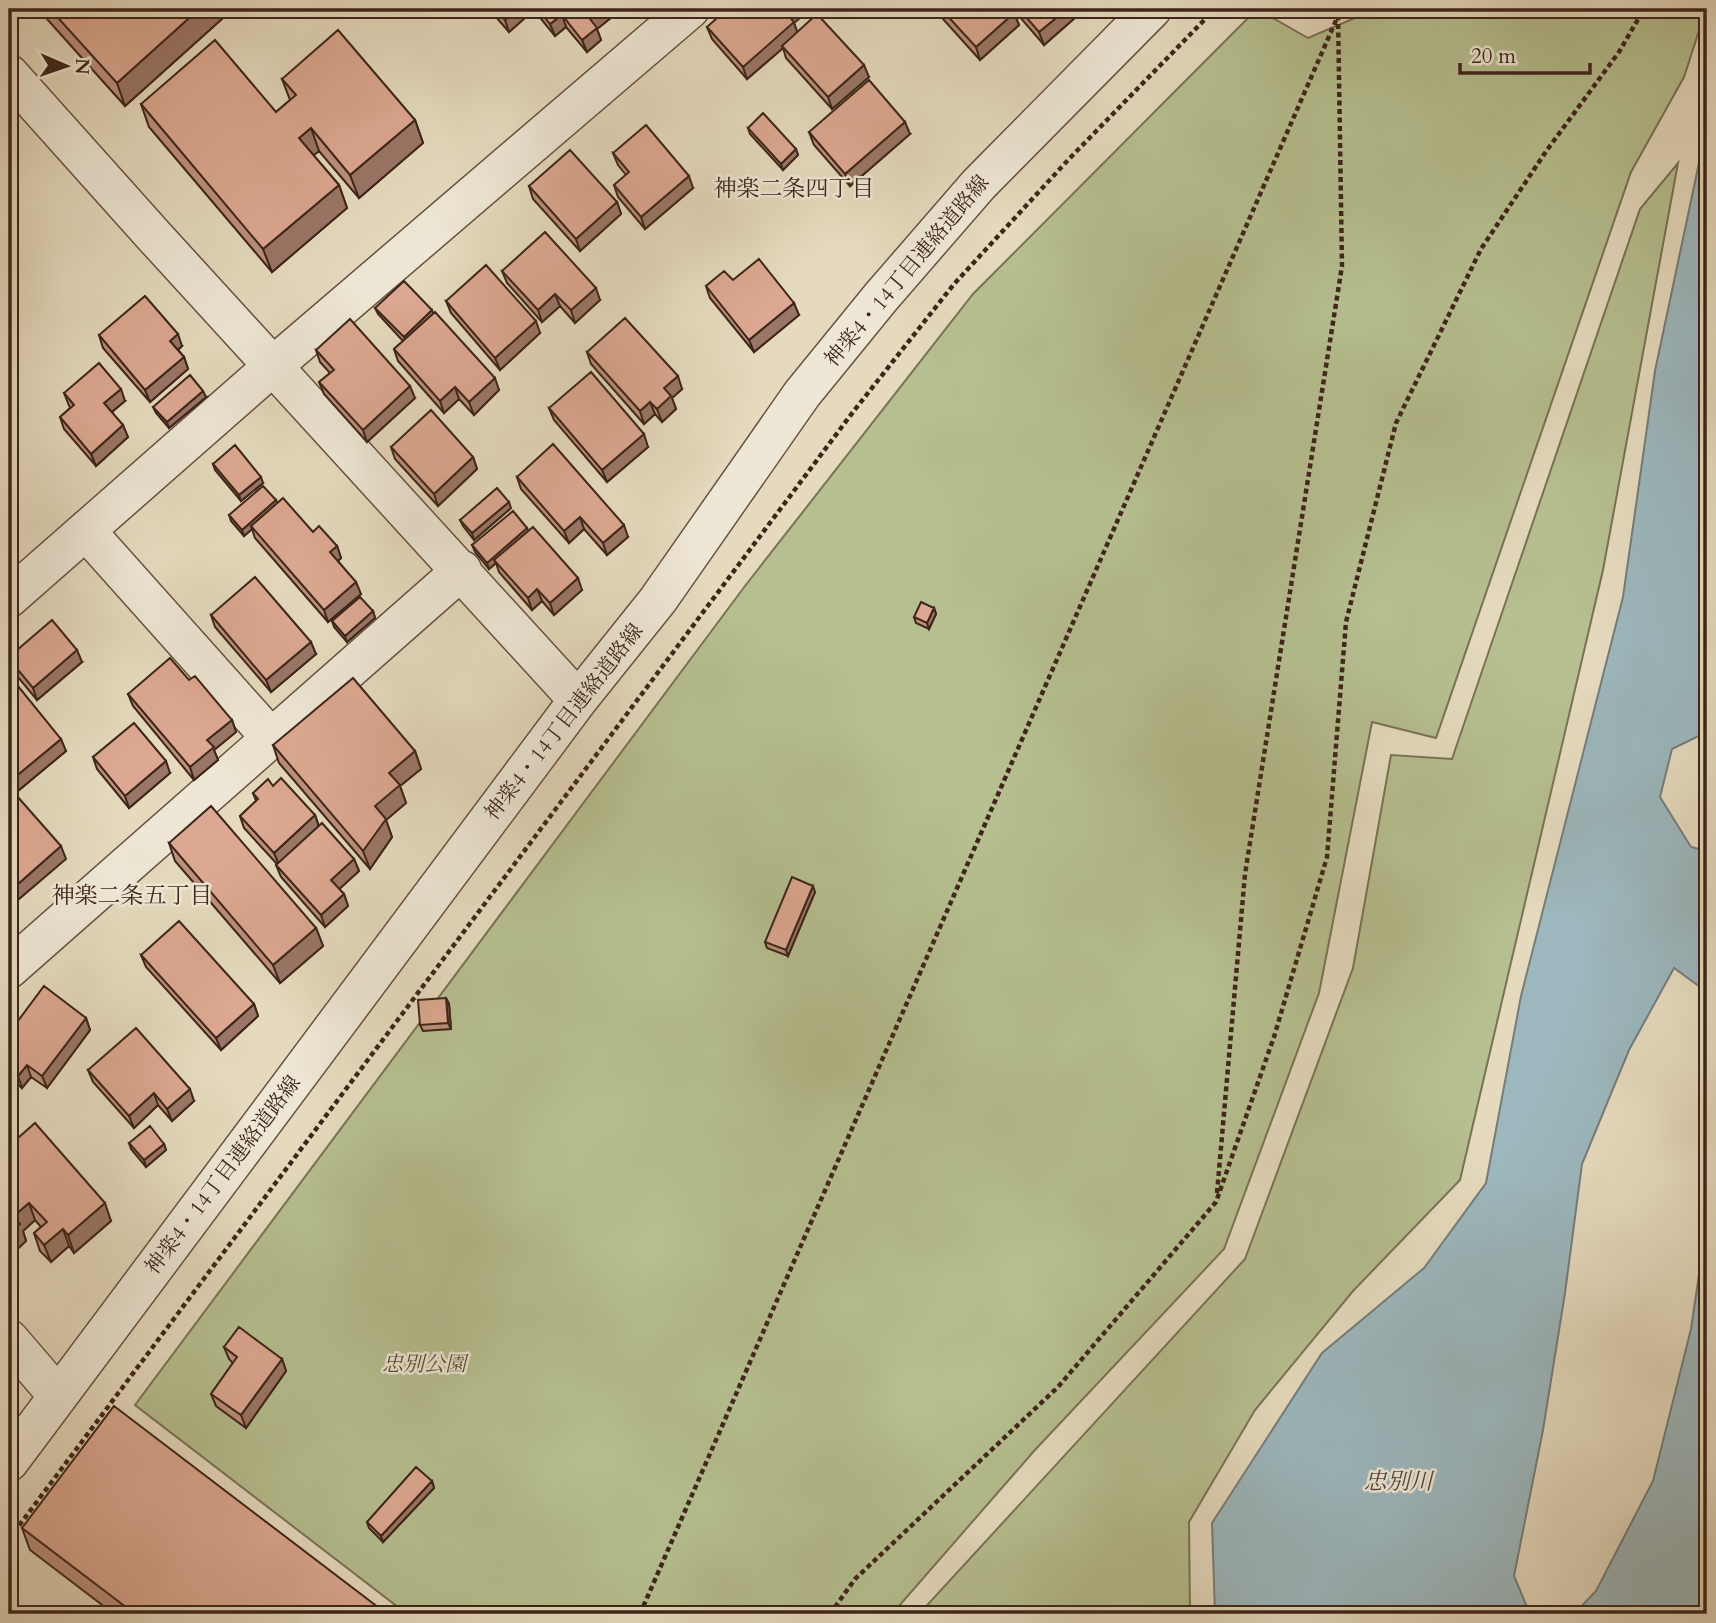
<svg xmlns="http://www.w3.org/2000/svg" width="1716" height="1623" font-family="Cardo,'Noto Serif JP',serif">
<style>
.green{fill:#b6bf90;stroke:#7a7255;stroke-width:2}
.water{fill:#9cb7bd;stroke:#767d7c;stroke-width:2}
.lines{fill:none;stroke-linecap:round;stroke-linejoin:round}
.minor-casing{stroke:#675243;stroke-width:41}
.path{stroke:#3d251a;stroke-width:4.5;stroke-dasharray:5 3.5;stroke-linecap:butt}
.minor{stroke:#eee7d5;stroke-width:38}
.wall{fill:#bd907d;stroke:#3d251a;stroke-width:2}
.shaded-wall{fill:#9a7666;stroke:#3d251a;stroke-width:2}
.building{fill:#dca891;stroke:#3d251a;stroke-width:2}
.labels{text-anchor:middle;dominant-baseline:central;stroke-width:5;stroke-linejoin:round;paint-order:stroke}
.street-label{font-size:21px;fill:#3d251a;stroke:#eee7d5}
.park-label{font-size:21px;font-style:italic;fill:#5b4c38;stroke:#eee7d5}
.neighbourhood-label{font-size:23px;fill:#3d251a;stroke:#eee7d5}
.water-label{font-size:23px;font-style:italic;fill:#554a43;stroke:#eee7d5}
</style>
<rect width="100%" height="100%" fill="#e5dabe"/>
<filter id="stains"><feTurbulence type="fractalNoise" baseFrequency=".00286" numOctaves="4"/><feColorMatrix values="0 0 0 0 .2 0 0 0 0 .09 0 0 0 0 .02 0 0 0 .5 -.17"/></filter>
<radialGradient id="worn" r=".72"><stop offset=".6" stop-color="#630" stop-opacity="0"/><stop offset="1" stop-color="#630" stop-opacity=".3"/></radialGradient>
<path class="green" d="M1257 9 1308 38 1376 9H1706L1684 77 1631 172 1436 738 1372 722 1319 993 1224 1249 1034 1451 892 1614H407L135 1405 745 586 973 294Z
M1678 163 1603 570 1460 1180 1353 1291 1255 1410 1189 1522 1190 1614H919L1245 1259 1353 968 1391 755 1452 759 1640 209Z"/>
<path class="water" d="M1707 125V732L1672 749 1660 797 1691 847 1707 851V992L1674 968 1629 1050 1582 1164 1565 1293 1543 1430 1514 1576 1530 1614H1215L1212 1523 1322 1353 1424 1268 1486 1183 1521 996 1623 597 1655 371Z
M1707 1220V1614H1574L1596 1591 1653 1481 1691 1329Z"/>
<g class="lines">
<g class="minor-casing">
<path id="minor" d="M9 74 154 236 578 700
M86 531 271 738
M9 598 273 366 690 9
M9 969 462 570
M9 1339 58 1396
M9 1462 578 700 658 600 802 394 881 297 979 184 1152 9"/>
</g>
<path class="path" d="M1217 1193 1245 874 1342 266 1338 14 1328 9
M9 1539 853 412 954 284 1069 159 1215 9
M640 1614 1341 9
M830 1614 855 1579 1058 1387 1216 1202 1274 1037 1327 857 1346 622 1396 423 1481 249 1547 150 1619 52 1644 9"/>
<use href="#minor" class="minor"/>
</g>
<path class="wall" d="M38 9H233L125 106Z
M489 9H622L597 29 601 40 587 52 566 27 555 36 537 14 535 9 509 32Z
M934 9H1011L1014 13 1019 25 980 60Z
M1013 9H1085L1044 45Z
M794 23 797 32 869 77 832 109 786 58 783 48 747 79 712 39 707 27Z
M282 79 415 120 423 143 359 198 319 151 313 155 339 185 347 208 272 272 149 127 141 104 276 112 290 100Z
M748 128 796 149 798 155 783 170 750 134Z
M809 132 910 134 850 186 814 145Z
M613 153 693 188 645 229 618 197 614 185 626 175 618 165Z
M529 186 617 202 621 214 580 251 533 199Z
M502 271 600 300 575 323 560 306 542 322 507 283Z
M733 280 799 315 754 352 710 298 706 286Z
M446 301 540 333 500 370 451 313Z
M375 308 433 314 499 390 474 415 459 399 444 413 398 361 394 349 403 341 378 314Z
M99 335 182 346 178 350 184 357 188 369 150 402 103 348Z
M316 350 415 398 367 442 324 394 319 382 330 373 320 362Z
M587 352 682 389 672 398 676 409 662 422 655 414 644 424 591 364Z
M64 393 125 401 112 412 128 437 96 466 64 429 60 417 70 408Z
M206 397 169 428 156 413 153 407Z
M549 408 648 447 607 482 554 420Z
M391 447 473 457 477 469 438 506 395 459Z
M213 464 263 483 241 501 215 470Z
M517 477 628 537 607 555 584 529 569 543 521 489Z
M276 500 277 503 313 532 337 546 341 558 338 561 361 594 328 622 255 538 252 529 244 536 231 521 229 515Z
M511 508 474 540 463 526 460 520Z
M528 531 582 590 554 615 542 601 532 610 499 572 496 563 489 569 475 552 472 545Z
M934 608 936 614 929 629 916 623 914 617Z
M373 611 375 618 347 642 334 627 332 621Z
M211 615 316 654 271 692 215 627Z
M9 657 82 662 37 700 12 670 9 661Z
M9 675 66 751 19 790 9 778Z
M189 680 232 720 236 732 214 750 218 760 194 780 133 706 128 694Z
M273 745 415 751 421 769 400 786 406 803 386 820 392 837 370 869 279 763Z
M93 757 170 773 129 808 97 769Z
M273 786 315 815 319 826 354 859 359 871 339 889 344 894 348 906 325 927 281 877 276 865 277 864 244 828 240 816 256 801 253 793Z
M169 843 316 928 323 946 280 983 175 861Z
M815 892 788 956 767 948 765 942Z
M141 955 254 1004 258 1016 221 1050 146 967Z
M446 998 449 1004 451 1029 423 1031 420 1025Z
M86 1018 90 1030 47 1088 31 1077 22 1088 9 1077V1033Z
M88 1070 194 1101 172 1121 158 1105 134 1128 93 1082Z
M129 1143 164 1144 166 1150 146 1167 131 1149Z
M9 1146 111 1221 74 1253 69 1246 51 1262 40 1251 34 1233 41 1227 35 1220 23 1231 26 1241 9 1257Z
M224 1347 282 1359 286 1371 246 1428 216 1406 211 1394 233 1363 229 1359Z
M432 1481 434 1488 383 1542 369 1528 367 1522Z
M22 1528 387 1614H114L30 1550Z"/>
<path class="shaded-wall" d="M199 9H233L125 106 117 83Z
M518 9H535L509 32 505 20Z
M603 9H622L597 29 601 40 587 52 582 40 590 19Z
M793 9H811L794 23 798 34 782 46 783 48 747 79 743 67 787 14Z
M1067 9H1085L1044 45 1039 32Z
M1014 13 1019 25 980 60 976 47Z
M562 15 566 27 555 36 550 24Z
M864 65 869 77 832 109 828 97Z
M415 120 423 143 359 198 350 175Z
M905 122 910 134 850 186 845 174Z
M311 128 319 151 307 161 299 138Z
M796 149 798 155 783 170 781 164Z
M689 176 693 188 645 229 641 217Z
M339 185 347 208 272 272 263 249Z
M617 202 621 214 580 251 576 239Z
M596 288 600 300 575 323 571 310Z
M555 294 560 306 542 322 538 310Z
M794 303 799 315 754 352 749 340Z
M432 310 434 316 406 343 404 337Z
M536 321 540 333 500 370 495 358Z
M178 334 182 346 174 353 170 341Z
M184 357 188 369 150 402 145 390Z
M678 376 682 389 672 398 676 409 662 422 657 409 664 388Z
M495 378 499 390 474 415 469 402Z
M410 386 415 398 367 442 363 430Z
M455 387 459 399 444 413 440 401Z
M121 389 125 401 108 415 104 403Z
M203 391 206 397 169 428 167 422Z
M650 402 655 414 644 424 640 411Z
M123 425 128 437 96 466 91 454Z
M644 434 648 447 607 482 602 470Z
M473 457 477 469 438 506 434 494Z
M261 477 263 483 241 501 239 495Z
M276 500 278 506 251 526 252 529 244 536 242 530Z
M509 502 511 508 474 540 472 533Z
M580 517 584 529 569 543 564 531Z
M624 525 628 537 607 555 603 543Z
M527 528 530 534 494 560 496 563 489 569 487 563Z
M337 546 341 558 334 564 330 552Z
M578 578 582 590 554 615 550 603Z
M356 582 361 594 328 622 324 610Z
M537 589 542 601 532 610 528 598Z
M934 608 936 614 929 629 927 623Z
M373 611 375 618 347 642 345 636Z
M311 642 316 654 271 692 266 680Z
M77 650 82 662 37 700 33 688Z
M232 720 236 732 214 750 218 760 194 780 190 767 207 740Z
M61 739 66 751 19 790 14 778Z
M415 751 421 769 400 786 406 803 386 820 392 837 370 869 363 851 375 806 389 773Z
M166 761 170 773 129 808 125 796Z
M315 815 319 827 279 865 274 853Z
M61 846 66 859 12 905 9 897V892Z
M354 859 359 871 336 892 331 880Z
M813 886 815 892 788 956 786 950Z
M344 894 348 906 325 927 321 915Z
M316 928 323 946 280 983 273 965Z
M446 998 449 1004 451 1029 448 1023Z
M254 1004 258 1016 221 1050 216 1038Z
M86 1018 90 1030 47 1088 42 1076Z
M27 1065 31 1077 22 1088 18 1076Z
M190 1089 194 1101 172 1121 167 1109Z
M154 1093 158 1105 134 1128 129 1116Z
M164 1144 166 1150 146 1167 144 1160Z
M29 1203 35 1220 23 1231 26 1241 9 1257V1233L14 1216Z
M105 1203 111 1221 74 1253 68 1235Z
M63 1229 69 1246 51 1262 44 1245Z
M282 1359 286 1371 246 1428 241 1415Z
M432 1481 434 1488 383 1542 381 1536Z"/>
<path class="building" d="M50 9H199L117 83Z
M495 9H518L505 20Z
M538 9H603L590 19 597 28 582 40 562 15 550 24Z
M727 9H793L787 14 794 22 743 67 707 27Z
M941 9H1011L1014 13 976 47Z
M1019 9H1067L1039 32Z
M817 14 864 65 828 97 782 46Z
M338 30 415 120 350 175 311 128 299 138 339 185 263 249 141 104 215 40 276 112 296 95 282 79Z
M869 80 905 122 845 174 809 132Z
M763 113 796 149 781 164 748 128Z
M646 125 689 176 641 217 614 185 629 172 613 153Z
M570 150 617 202 576 239 529 186Z
M545 232 596 288 571 310 555 294 538 310 502 271Z
M759 259 794 303 749 340 706 286 724 271 733 280Z
M486 265 536 321 495 358 446 301Z
M404 281 432 310 404 337 375 308Z
M145 296 178 334 170 341 184 357 145 390 99 335Z
M435 312 495 378 469 402 455 387 440 401 394 349Z
M625 318 678 376 664 388 671 396 657 409 650 402 640 411 587 352Z
M350 319 410 386 363 430 319 382 334 370 316 350Z
M99 363 121 389 104 403 123 425 91 454 60 417 74 405 64 393Z
M591 372 644 434 602 470 549 408Z
M190 375 203 391 167 422 153 407Z
M431 410 473 457 434 494 391 447Z
M553 444 624 525 603 543 580 517 564 531 517 477Z
M235 445 261 477 239 495 213 464Z
M263 486 276 500 242 530 229 515Z
M497 488 509 502 472 533 460 520Z
M283 498 313 532 319 526 337 546 330 552 356 582 324 610 251 526Z
M513 511 527 528 487 563 472 545Z
M533 527 578 578 550 603 537 589 528 598 494 560Z
M255 577 311 642 266 680 211 615Z
M360 597 373 611 345 636 332 621Z
M921 602 934 608 927 623 914 617Z
M52 620 77 650 33 688 9 659V657Z
M170 658 189 680 195 676 232 720 207 740 214 747 190 767 128 694Z
M9 675 61 739 14 778 9 771Z
M353 678 415 751 389 773 400 785 375 806 386 819 363 851 273 745Z
M134 723 166 761 125 796 93 757Z
M281 778 315 815 274 853 240 816 258 799 253 793 268 779 273 786Z
M9 787 61 846 9 892Z
M211 806 316 928 273 965 169 843Z
M322 823 354 859 331 880 344 894 321 915 276 865Z
M792 877 813 886 786 950 765 942Z
M179 921 254 1004 216 1038 141 955Z
M44 986 86 1018 42 1076 27 1065 18 1076 9 1069V1033Z
M446 998 448 1023 420 1025 418 1000Z
M136 1028 190 1089 167 1109 154 1093 129 1116 88 1070Z
M35 1123 105 1203 68 1235 63 1229 44 1245 34 1233 47 1222 29 1203 14 1216 20 1224 9 1233V1146Z
M150 1126 164 1144 144 1160 129 1143Z
M239 1327 282 1359 241 1415 211 1394 237 1357 224 1347Z
M114 1406 387 1614H135L22 1528Z
M416 1467 432 1481 381 1536 367 1522Z"/>
<g class="labels">
<g class="street-label">
<text transform="translate(907 271) rotate(-50)">神楽4・14丁目連絡道路線</text>
<text transform="translate(564 722) rotate(-52)">神楽4・14丁目連絡道路線</text>
<text transform="translate(223 1175) rotate(-53)">神楽4・14丁目連絡道路線</text>
</g>
<g class="park-label">
<text x="424" y="1364">忠別公園</text>
</g>
<g class="neighbourhood-label">
<text x="794" y="188">神楽二条四丁目</text>
<text x="132" y="895">神楽二条五丁目</text>
</g>
<g class="water-label">
<text x="1398" y="1481">忠別川</text>
</g>
</g>
<rect width="1716" height="1623" fill="none" stroke="#e5dabe" stroke-width="35"/>
<rect x="10" y="10" width="1695" height="1602" fill="none" stroke="#3d251a" stroke-width="3.5"/>
<rect x="18" y="18" width="1681" height="1588" fill="none" stroke="#3d251a" stroke-width="2"/>
<g transform="translate(66 66) rotate(92)" stroke="#eee7d5" stroke-width="5" paint-order="stroke">
<path d="M0-5L12 26L0 18L-12 26Z" fill="#3d251a"/>
<text y="-10" font-size="19" font-weight="bold" text-anchor="middle" fill="#3d251a">N</text>
</g>
<path d="M1460 63v10h130v-10" fill="none" stroke="#3d251a" stroke-width="3.5"/>
<text x="1471" y="63" font-size="21" fill="#3d251a" stroke="#eee7d5" stroke-width="5" paint-order="stroke">20 m</text>
<rect width="100%" height="100%" filter="url(#stains)"/>
<rect width="100%" height="100%" fill="url(#worn)"/>
</svg>
